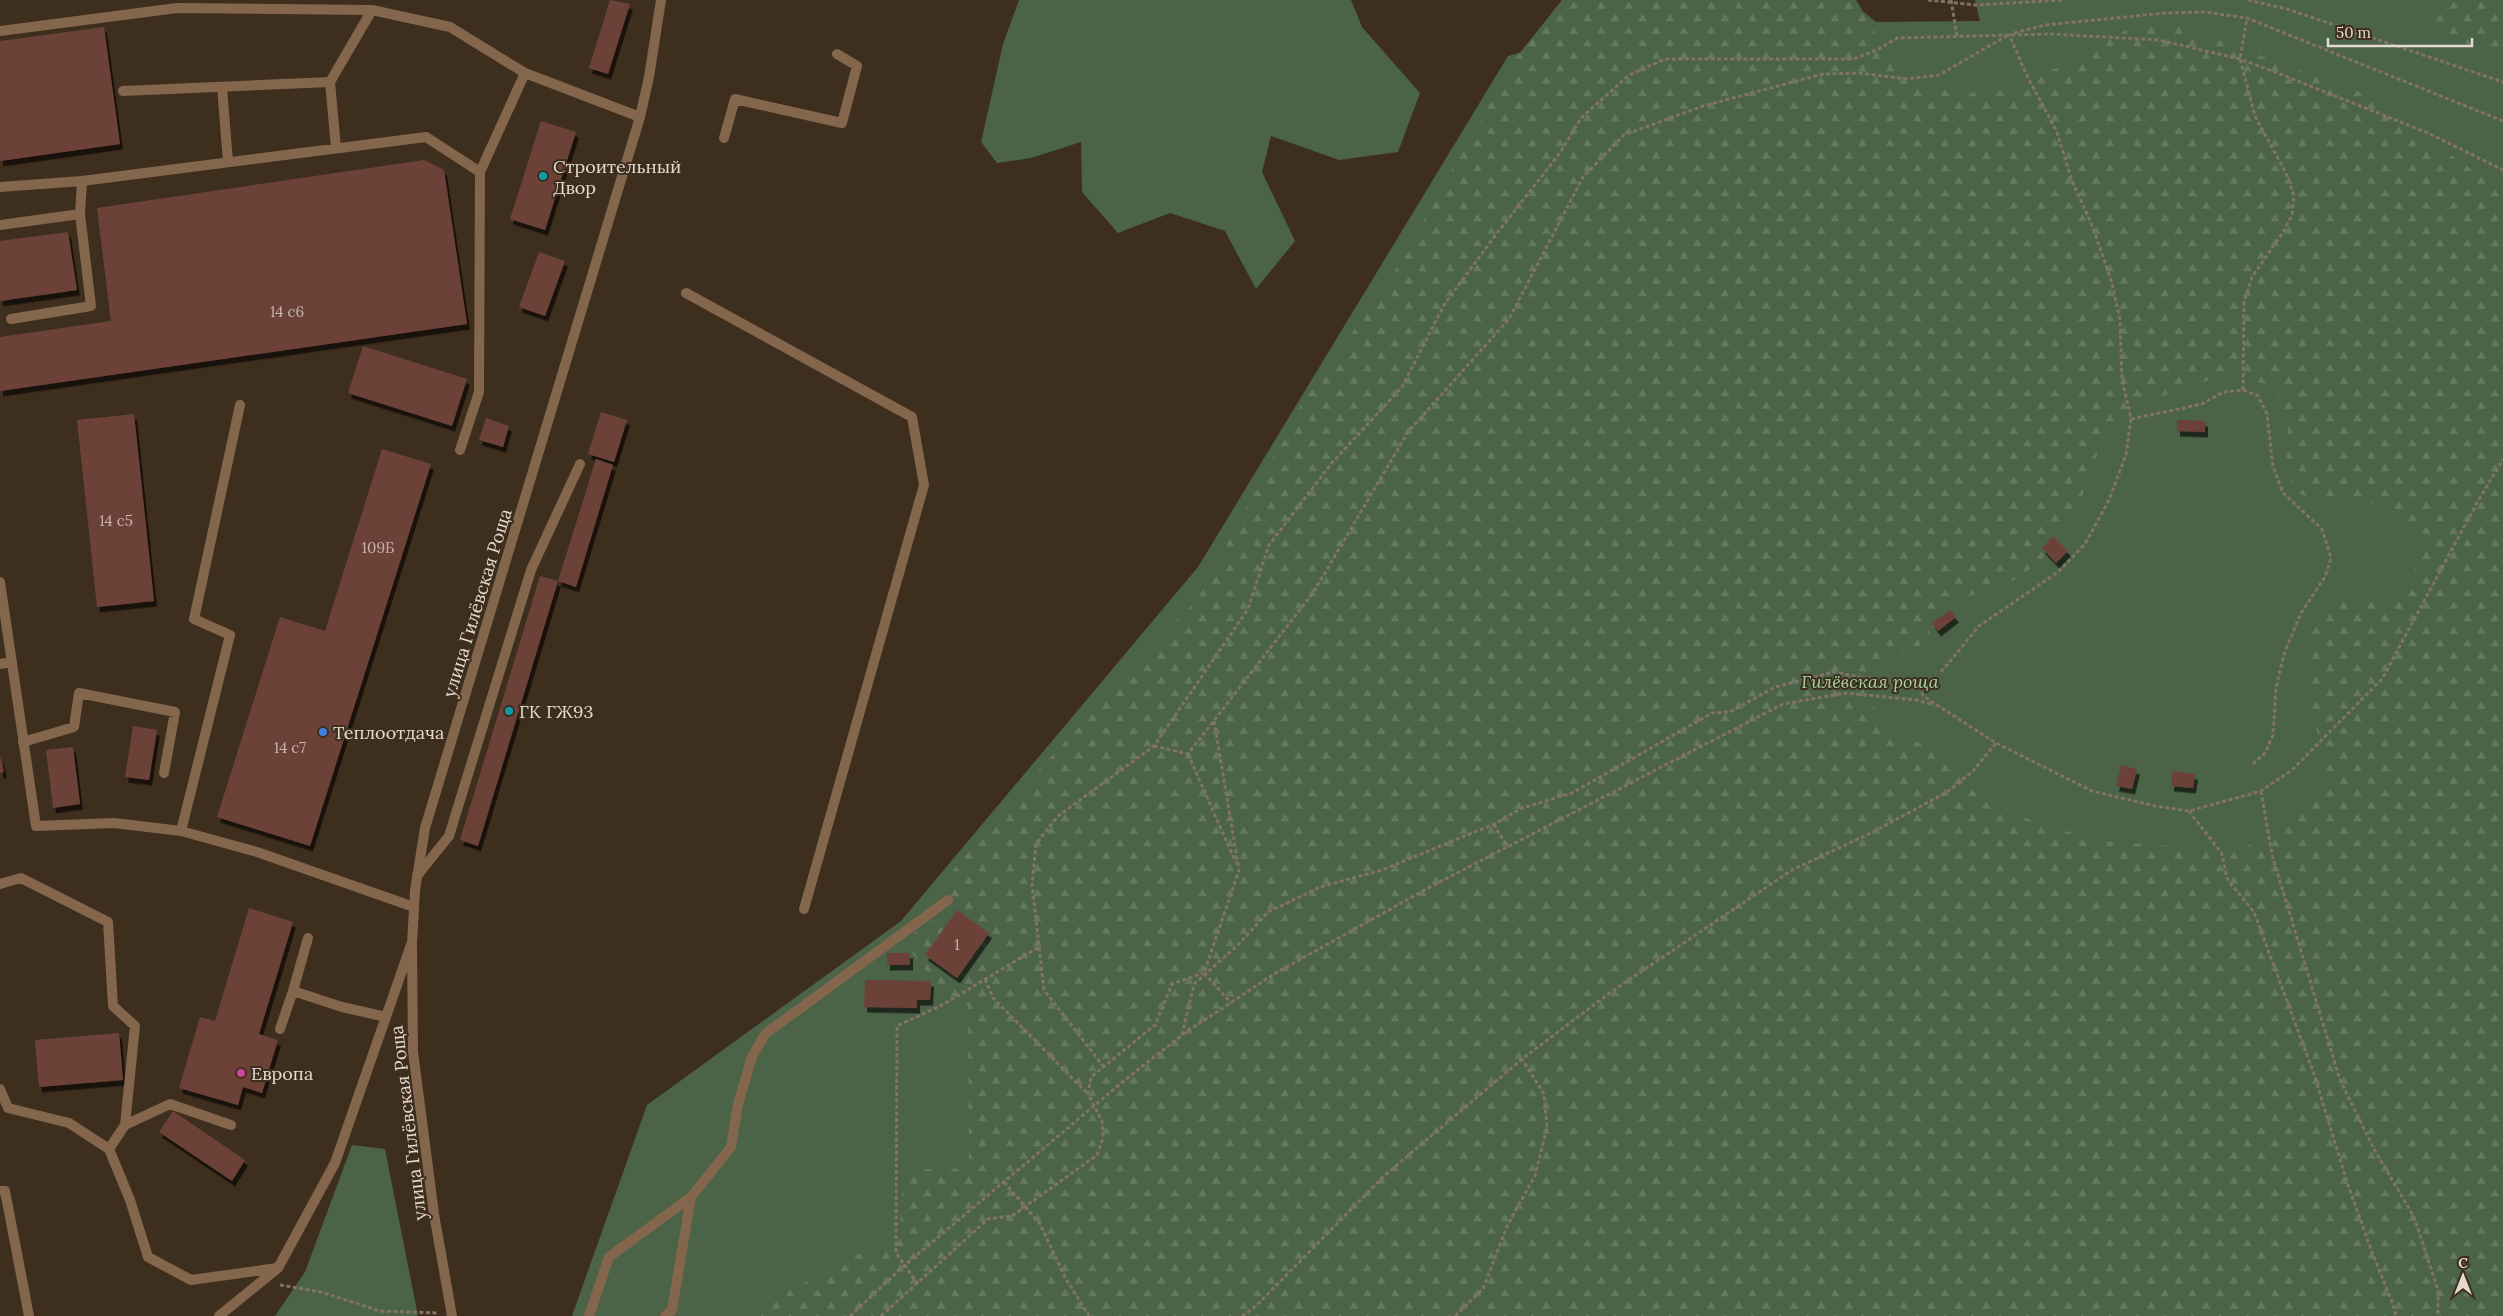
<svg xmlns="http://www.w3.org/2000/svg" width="2503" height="1316" font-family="Lora,serif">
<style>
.green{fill:#4b6347}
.forest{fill:url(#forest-firs);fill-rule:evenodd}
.building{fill:#6c4239;filter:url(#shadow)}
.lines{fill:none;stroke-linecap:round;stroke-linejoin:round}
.path{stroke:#817365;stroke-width:3;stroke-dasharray:4 2.5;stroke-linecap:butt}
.service{stroke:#84664d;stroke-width:10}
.tertiary{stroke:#84664d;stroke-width:10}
.culture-dot{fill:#0f9aa8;stroke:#3e2e1d;stroke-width:2}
.shop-dot{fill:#3f7fe0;stroke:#3e2e1d;stroke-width:2}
.hotel-dot{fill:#d1479c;stroke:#3e2e1d;stroke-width:2}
.labels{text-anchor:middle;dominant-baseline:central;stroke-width:4;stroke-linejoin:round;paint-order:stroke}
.number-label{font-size:15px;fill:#c7b4aa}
.poi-label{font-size:18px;fill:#e5dad0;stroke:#3e2e1d;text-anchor:start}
.street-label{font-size:18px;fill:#e5dad0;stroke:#3e2e1d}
.park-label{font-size:18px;font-style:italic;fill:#a3d39c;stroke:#3e2e1d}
</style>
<defs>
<pattern id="forest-firs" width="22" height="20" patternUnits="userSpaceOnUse" patternTransform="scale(1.25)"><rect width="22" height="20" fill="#4b6347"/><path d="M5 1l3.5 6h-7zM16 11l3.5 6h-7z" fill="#657960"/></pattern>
<filter id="shadow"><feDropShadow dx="3" dy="5.5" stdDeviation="0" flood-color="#0009"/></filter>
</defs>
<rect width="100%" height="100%" fill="#3e2e1d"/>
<path class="green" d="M1019 0H1351L1362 27 1420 93 1398 152 1339 160 1271 136 1262 172 1295 241 1256 289 1225 231 1170 213 1118 233 1082 192 1081 142 1031 158 997 163 981 142 1003 44Z
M1697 0H1849L1876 22 1980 21 1975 0H2503V1316H572L647 1105 901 921 1198 567 1508 56Z
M352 1145 385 1149 418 1316H275L305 1272Z"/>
<path class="forest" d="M1562 0H1856L1884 47 1912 77 1948 91 1991 94 2070 63 2131 27 2149 21 2169 22 2360 92 2503 191V1316H740L900 1233 903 1170 969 1168 968 1006H954L903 942 950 905V874L1002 810 1199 597 1300 406 1390 279 1515 59ZM2215 378H2247L2275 388 2288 422 2286 462 2293 491 2319 502 2371 503 2402 514 2418 537 2415 571 2391 602 2348 597 2319 615 2309 641 2305 675 2320 746V784L2293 825 2241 849 2181 847 2107 841 2041 825 1997 803 1933 750 1891 730 1877 717 1869 684 1889 660 1930 641 1929 622 1949 604 2017 579 2055 548 2081 499 2100 446 2134 406Z
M2440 0H2503V64L2428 22Z"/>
<path class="building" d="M610 0 630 4 608 74 589 68Z
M104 27 120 144 0 161V41Z
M541 121 576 132 545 230 510 219Z
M424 160 444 170 467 324 0 391V337L111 321 97 208Z
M68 232 77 290 0 301V241Z
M539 252 565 261 545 316 519 307Z
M363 346 467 379 452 426 348 393Z
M601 412 627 420 614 462 588 454Z
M134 414 154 601 97 607 77 420Z
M486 418 509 426 503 447 479 440Z
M2177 420 2205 421V432L2177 431Z
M382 449 431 464 310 846 217 817 280 617 325 631Z
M596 459 613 465 576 587 558 581Z
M2053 536 2068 551 2056 563 2042 548Z
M540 576 558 581 478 846 460 840Z
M1950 610 1956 617 1938 631 1932 623Z
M133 726 157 730 149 780 125 777Z
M73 747 80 804 53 808 46 750Z
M0 756 4 772 0 773Z
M2121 765 2137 769 2132 789 2116 786Z
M2172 771 2195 774 2193 788 2171 786Z
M249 908 293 922 259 1034 278 1040 262 1093 243 1087 238 1105 179 1088 200 1017 215 1021Z
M957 910 989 933 957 978 925 955Z
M887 953H910V965H887Z
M865 980 931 981 930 1000H917V1008L864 1007Z
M119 1033 123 1080 39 1087 35 1040Z
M173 1111 245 1160 232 1181 159 1132Z"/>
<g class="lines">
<path class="path" d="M1928 0 1976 5 2064 0
M1951 0 1957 36
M2248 0 2287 9 2503 82
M2014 33 2045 25 2165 13 2205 12 2247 18 2503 121
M2243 390 2244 302 2252 277 2284 231 2292 215 2294 196 2286 173 2255 116 2240 59 2247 18
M2131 419 2202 404 2223 392 2243 390 2258 396 2267 414 2273 467 2283 493 2322 529 2331 558 2325 577 2301 613 2284 654 2276 688 2273 735 2265 753 2252 765
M1941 672 1979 626 2058 572 2085 544 2109 500 2126 455 2131 419 2122 379 2120 319 2111 280 2092 225 2072 181 2057 132 2026 74 2009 34
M1214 721 1239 870 1204 973 1231 1003
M1154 746 1188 754 1313 593 1408 432 1509 319 1583 177 1624 135 1703 106 1823 74 1859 73 1907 79 1939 75 2008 35
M1188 754 1236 863
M2261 791 2272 855 2340 1080 2374 1149 2414 1217 2438 1290V1316
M2189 811 2222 854 2227 879 2254 912 2314 1074 2347 1182 2373 1255 2393 1304 2396 1316
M1494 824 1507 847
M985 979 993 998 1088 1094
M1182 1035 1194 984 1238 945 1268 912 1320 887 1382 870 1494 824 1522 808 1572 793 1712 713 1730 712 1775 687 1834 672 1880 681 1918 682 1923 696 1996 743 2092 791 2155 806 2189 811 2261 791 2292 770 2382 679 2478 501 2503 459
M1104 1067 1044 990 1032 885 1036 844 1058 816 1154 746 1248 609 1269 545 1331 464 1402 387 1444 305 1494 237 1560 153 1581 118 1629 75 1665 59H1853L1877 50 1897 38 2050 34 2159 40 2240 59 2280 74 2428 133 2503 170
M1004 1182 1040 1224 1066 1279 1089 1316
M918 1284 896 1253 897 1026 944 1004 1039 947
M280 1285 321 1292 380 1311 438 1313
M850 1316 905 1265 1120 1084 1182 1035 1274 974 1430 887 1783 704 1846 693 1916 700 1934 705
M881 1316 988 1219 1012 1216 1097 1155 1103 1138 1102 1121 1088 1094 1091 1077 1155 1025 1172 984 1203 973
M1242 1316 1256 1306 1384 1176 1522 1059 1611 992 1792 870 1873 832 1947 792 1973 771 1996 743
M1455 1316 1483 1289 1507 1226 1535 1176 1547 1127 1544 1094 1522 1059"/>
<path class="service" d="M0 31 177 8 372 10 450 27 525 73 640 117
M222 87 228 162
M123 91 330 82
M724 138 735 99 842 123 857 66 837 54
M336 148 330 82 372 10
M0 187 82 181
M0 225 80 214 82 181 426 137 480 172
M686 293 912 417 924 485 804 909
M11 319 91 306 80 214
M460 450 479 392 480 172 525 73
M0 582 36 826 114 823 181 831 257 852 414 907
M0 664 12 662
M23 742 74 727 79 693 175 712 164 773
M181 831 230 635 194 619 240 405
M417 876 449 836 531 570 580 464
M0 884 21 878 108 922 113 1006 135 1026 125 1125 109 1149
M293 991 308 938
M280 1029 293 991 342 1007 386 1017
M0 1089 8 1108 69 1123 109 1149 130 1200 148 1257 191 1280 277 1268
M125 1125 170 1104 231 1125
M0 1191H5L29 1316
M219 1316 278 1268 335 1163 411 945
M589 1316 609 1257 691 1197
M665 1316 672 1310 691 1197 731 1147 738 1104 752 1057 765 1034 948 900"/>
<path class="tertiary" d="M452 1316 434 1214 413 1052 412 944 415 890 425 828 640 117 649 77 661 0"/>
</g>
<g class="culture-dot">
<circle cx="543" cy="176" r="5"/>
<circle cx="509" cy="711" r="5"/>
</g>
<circle class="shop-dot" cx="323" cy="732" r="5"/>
<circle class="hotel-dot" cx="241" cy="1073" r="5"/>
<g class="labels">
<g class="number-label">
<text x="287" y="311">14 с6</text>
<text x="116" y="520">14 с5</text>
<text x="378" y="547">109Б</text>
<text x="290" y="747">14 с7</text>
<text x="957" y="944">1</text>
</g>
<g class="poi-label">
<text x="553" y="166">Строительный<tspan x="553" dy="21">Двор</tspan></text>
<text x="519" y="711">ГК ГЖ93</text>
<text x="333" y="732">Теплоотдача</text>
<text x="251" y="1073">Европа</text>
</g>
<g class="street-label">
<text transform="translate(477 603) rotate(-73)">улица Гилёвская Роща</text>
<text transform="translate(408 1123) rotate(-97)">улица Гилёвская Роща</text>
</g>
<g class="park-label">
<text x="1870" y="681">Гилёвская роща</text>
</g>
</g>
<g transform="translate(2463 1276)" stroke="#3e2e1d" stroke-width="4" paint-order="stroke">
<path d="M0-4L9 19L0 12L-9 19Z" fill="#e5dad0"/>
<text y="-8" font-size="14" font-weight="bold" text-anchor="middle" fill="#e5dad0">С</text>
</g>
<path d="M2328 38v8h144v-8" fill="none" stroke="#e5dad0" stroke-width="2.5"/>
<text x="2336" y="38" font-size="15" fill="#e5dad0" stroke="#3e2e1d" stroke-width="4" paint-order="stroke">50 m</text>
</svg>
